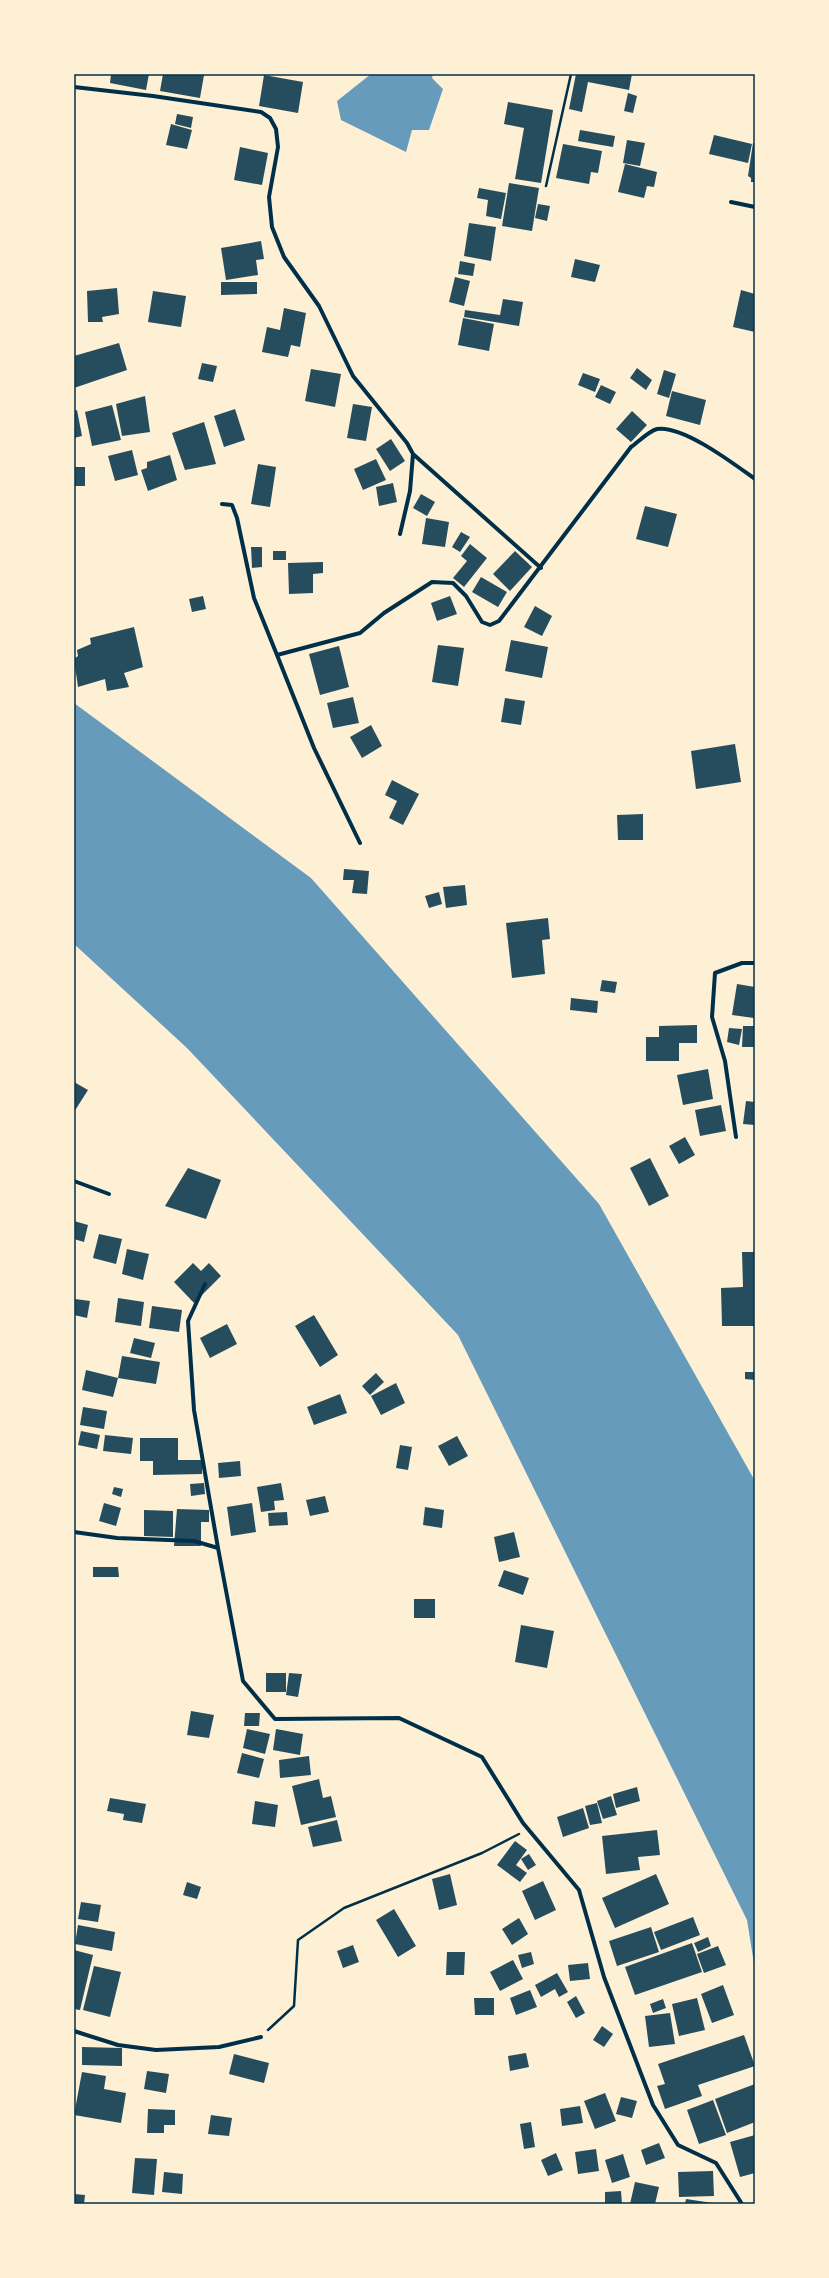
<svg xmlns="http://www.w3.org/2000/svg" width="829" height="2278" font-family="Commissioner,sans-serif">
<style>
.water{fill:#669bbc}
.building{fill:#264d5e}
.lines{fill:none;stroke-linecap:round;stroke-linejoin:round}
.path{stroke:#003049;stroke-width:2.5}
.minor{stroke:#003049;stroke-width:4}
.neatline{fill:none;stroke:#003049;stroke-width:1.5}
</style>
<rect width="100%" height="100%" fill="#fdf0d5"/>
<path class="water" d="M371 74H433L432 78 443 89 429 130H412L406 152 341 120 337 101Z
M74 703 311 878 599 1204 755 1481V1970L747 1920 458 1335 187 1048 74 944Z"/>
<path class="building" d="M111 74H149L146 90 110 83Z
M163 74 204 75 200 98 160 91Z
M576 74H632L629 90 588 82 582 112 569 109Z
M264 75 303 82 298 113 259 106Z
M628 93 637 96 633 113 624 111Z
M508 102 553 110 541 183 515 179 524 128 504 124Z
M177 114 193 117 191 128 175 124Z
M171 124 192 130 187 149 166 145Z
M580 130 615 136 613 147 578 141Z
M714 135 752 144 748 163 709 154Z
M627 140 645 143 640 166 623 163Z
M753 143H755V182H751V178L748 176Z
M563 144 602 151 598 173 591 172 589 184 556 178Z
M240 147 268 153 262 185 234 180Z
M625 164 657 172 654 187 647 186 644 198 618 192Z
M509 183 539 188 532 231 502 226Z
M479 188 506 193 501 219 486 216 488 200 477 198Z
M538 204 550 206 547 221 535 218Z
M469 223 496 227 491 261 464 256Z
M261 241 264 259 256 260 258 275 226 280 221 248Z
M575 259 600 265 595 282 571 277Z
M460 261 475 264 473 276 458 274Z
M455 277 470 281 464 306 449 302Z
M221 282H257V294L221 295Z
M117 288 119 314 102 317 103 322H88L87 291Z
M741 290 755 294V332L733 327Z
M153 291 186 296 181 327 148 322Z
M503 299 523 302 519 326 464 317 465 310 500 315Z
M284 308 306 313 300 347 291 345 288 357 262 352 267 327 280 330Z
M463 318 494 324 489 351 458 345Z
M119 343 127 370 74 388V356Z
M202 363 217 366 213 382 198 379Z
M637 368 652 380 646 390 630 378Z
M311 369 341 374 335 407 305 401Z
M664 370 676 374 669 398 657 394Z
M583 373 600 379 595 392 578 385Z
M601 385 616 392 610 404 595 397Z
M672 391 706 400 700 425 666 416Z
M145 396 150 432 122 436 116 404Z
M353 404 372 407 366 441 347 438Z
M112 405 121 440 92 446 85 412Z
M235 409 245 440 224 447 214 416Z
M77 410 82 436 74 438V411Z
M632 411 647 425 631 442 616 429Z
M204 422 216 464 185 470 172 433Z
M391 439 405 461 390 471 376 449Z
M132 450 138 475 115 481 108 456Z
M170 455 177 480 148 491 141 470 147 468V462Z
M376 459 386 480 363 490 354 469Z
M258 464 276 467 270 507 251 504Z
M74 467H85V486H74Z
M393 483 397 502 379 506 376 487Z
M421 494 435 502 427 516 413 508Z
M645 506 677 514 668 547 636 539Z
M426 518 449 522 445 547 422 544Z
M461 532 470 537 460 552 452 547Z
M470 544 487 558 464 587 453 578 467 561 461 556Z
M251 547H262V567L252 568Z
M273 551H286V560H273Z
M515 551 532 567 510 591 493 574Z
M323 562V573L313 574V593L289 594 288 563Z
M481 577 507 592 498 607 472 592Z
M203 596 206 609 192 612 189 599Z
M450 596 457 614 437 621 431 603Z
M535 606 552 616 542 636 524 627Z
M134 627 143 667 124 673 129 687 107 691 105 679 78 687 74 659 78 656 77 650 91 644 90 638Z
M511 640 548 647 542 678 505 671Z
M438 645 464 648 458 686 432 682Z
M339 646 349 687 320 695 309 654Z
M353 697 359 723 333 728 327 703Z
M505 698 525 701 521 725 501 722Z
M371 725 382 746 362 758 350 737Z
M735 744 741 782 696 789 691 751Z
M392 780 419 794 403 825 389 818 397 801 385 795Z
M643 814V840H618L617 815Z
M344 869 369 871 367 894 352 893 354 880H343Z
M465 885 467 905 446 908 443 887Z
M439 892 442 904 429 908 425 896Z
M548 918 550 939 542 940 545 974 512 978 506 923Z
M602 980 617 982 615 993 600 991Z
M737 984 755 987 754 1018 732 1015Z
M571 998 598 1001 597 1013 570 1010Z
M697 1025V1043H679V1061H646V1037H659V1026Z
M743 1026H755V1047H742Z
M729 1028 742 1029 739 1045 727 1042Z
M708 1069 713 1099 683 1105 677 1075Z
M74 1082 88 1090 74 1112Z
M746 1101 755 1102V1125L743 1124Z
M721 1105 726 1131 700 1136 695 1110Z
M685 1137 695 1155 679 1164 669 1146Z
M650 1158 669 1196 649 1206 630 1168Z
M188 1168 221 1180 206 1219 165 1206Z
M74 1221 88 1225 84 1242 74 1239Z
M99 1234 122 1239 116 1264 93 1258Z
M127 1249 149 1254 143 1280 122 1274Z
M742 1252H755V1326H722L721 1288 743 1287Z
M193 1263 201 1271 209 1263 221 1276 194 1303 174 1282Z
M118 1298 144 1302 141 1326 115 1322Z
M75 1299 90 1301 87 1318 74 1315Z
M152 1306 182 1310 179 1332 149 1328Z
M314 1315 338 1355 320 1367 295 1326Z
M227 1324 237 1344 210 1358 200 1338Z
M134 1338 155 1343 151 1358 130 1353Z
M122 1356 160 1362 156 1384 118 1378Z
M86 1370 118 1378 113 1397 82 1390Z
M745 1372H755V1380L745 1379Z
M376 1373 384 1382 370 1395 362 1386Z
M396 1383 405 1403 381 1415 371 1396Z
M340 1394 347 1413 314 1425 307 1407Z
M83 1407 107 1411 104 1429 80 1425Z
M81 1431 100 1435 97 1449 78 1445Z
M105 1435 133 1438 131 1454 103 1451Z
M457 1436 468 1456 449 1466 438 1446Z
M140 1438H178V1460H202V1474L153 1475V1461H140Z
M400 1445 412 1447 408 1470 396 1468Z
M240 1461 241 1476 219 1478 218 1463Z
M204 1483 205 1494 191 1496 190 1484Z
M281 1483 284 1500 274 1501 275 1510 261 1512 257 1487Z
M114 1487 123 1489 121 1497 112 1494Z
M325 1496 329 1512 310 1516 306 1500Z
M104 1503 121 1508 116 1526 99 1521Z
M252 1503 256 1532 231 1536 227 1507Z
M425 1507 444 1510 442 1528 423 1525Z
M177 1509 209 1510V1522H201V1546H174Z
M144 1510 173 1511V1537L144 1536Z
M287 1512 288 1525 269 1526 268 1513Z
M514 1532 520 1557 499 1562 494 1537Z
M93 1567H118L119 1577H93Z
M504 1570 529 1578 523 1595 498 1586Z
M414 1599H435V1618H414Z
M521 1625 554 1631 547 1668 515 1662Z
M266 1673H286V1692H266Z
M289 1673 302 1674 298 1697 286 1695Z
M191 1711 214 1715 209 1738 187 1735Z
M245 1713H260L259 1726H244Z
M247 1729 270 1734 265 1754 243 1748Z
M276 1729 303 1734 300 1755 273 1750Z
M242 1753 264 1759 259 1778 237 1773Z
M309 1756 311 1775 280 1778 279 1760Z
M319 1779 323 1798 331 1796 336 1817 301 1825 292 1786Z
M637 1787 640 1801 616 1808 613 1794Z
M611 1796 617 1815 603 1819 597 1801Z
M110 1798 146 1804 142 1823 123 1820 124 1814 107 1811Z
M255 1801 278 1805 275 1827 252 1824Z
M597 1803 602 1823 590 1825 585 1806Z
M583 1808 589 1828 563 1837 557 1817Z
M337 1820 342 1841 313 1847 308 1827Z
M657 1830 660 1855 638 1857 640 1870 606 1874 602 1836Z
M515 1841 527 1850 516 1865 527 1873 520 1882 497 1865Z
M529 1854 536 1865 528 1870 521 1859Z
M450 1874 457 1905 439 1910 432 1879Z
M656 1874 669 1904 615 1928 602 1898Z
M543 1881 556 1910 535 1920 522 1891Z
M187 1882 201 1887 197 1899 183 1895Z
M81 1902 101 1905 98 1922 78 1919Z
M394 1909 416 1946 398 1957 376 1920Z
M693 1917 700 1935 661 1950 654 1932Z
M519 1918 528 1934 512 1945 502 1929Z
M78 1925 115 1932 112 1951 75 1944Z
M651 1927 659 1952 617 1966 609 1941Z
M708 1937 711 1946 698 1952 694 1943Z
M692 1943 702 1972 635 1995 625 1967Z
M353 1945 359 1962 343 1968 337 1951Z
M718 1946 726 1965 704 1973 697 1954Z
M74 1950 93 1955 80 2010 74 2009Z
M447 1952H465L464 1975H446Z
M531 1952 534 1964 522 1968 518 1955Z
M513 1960 523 1979 500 1991 490 1972Z
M588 1963 590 1979 570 1981 568 1965Z
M94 1966 121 1972 110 2017 83 2010Z
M557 1973 568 1992 559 1997 555 1989 541 1997 535 1985Z
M723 1985 734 2015 712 2023 701 1994Z
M530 1990 537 2007 516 2015 510 1998Z
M576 1996 585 2013 576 2018 567 2002Z
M474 1998H494V2015H475Z
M697 1998 705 2030 679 2036 672 2004Z
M663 1999 666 2008 653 2013 650 2004Z
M670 2013 675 2044 649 2047 645 2016Z
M602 2026 613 2034 604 2047 593 2040Z
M744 2035 755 2066 698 2085 702 2096 665 2109 657 2086 665 2084 658 2064Z
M82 2047 122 2048V2066L82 2065Z
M526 2053 529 2067 510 2071 508 2056Z
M234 2054 269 2063 264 2083 229 2074Z
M147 2071 169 2074 166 2093 144 2089Z
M82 2072 106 2076 104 2089 126 2093 121 2123 74 2115Z
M755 2084V2122L727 2133 715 2099Z
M605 2093 616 2121 595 2129 584 2101Z
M621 2097 637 2101 632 2118 616 2114Z
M713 2100 726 2135 699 2144 687 2110Z
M580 2106 583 2123 562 2126 560 2109Z
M148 2109 175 2110V2125H164V2133H147Z
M211 2115 232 2118 229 2136 208 2134Z
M531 2122 535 2147 524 2149 520 2124Z
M755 2135V2173L740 2177 730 2142Z
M659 2143 665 2158 646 2165 641 2150Z
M596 2149 599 2171 578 2174 575 2152Z
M556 2153 563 2170 548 2176 541 2160Z
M623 2154 630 2177 612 2183 605 2160Z
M135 2158 157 2159 154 2195 132 2193Z
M713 2171 714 2196 679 2197 678 2172Z
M164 2172 183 2174 182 2194 162 2192Z
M635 2182 659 2187 655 2204H630Z
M621 2191 622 2204H605V2192Z
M74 2194 85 2195 84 2204H74Z
M686 2199 713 2203V2204H685Z"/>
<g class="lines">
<path class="path" d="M546 186 571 74
M268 2030 294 2006 298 1940 344 1908 482 1853 519 1834"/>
<path class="minor" d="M74 87 153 96 261 112 270 118 276 129 278 147 269 197 272 227 284 257 319 306 353 376 407 443 413 454 410 491 400 534
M731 202 755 207
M413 454 541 568
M222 504 232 505 237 518 254 598 277 655
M360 843 314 748 277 655 360 633 384 613 432 582 453 583 466 596 482 622 490 625 499 621 631 447C638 442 649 431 657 429 683 425 734 464 755 479
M736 1137 725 1061 712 1017 715 973 742 963H755
M74 1181 109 1194
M205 1284 188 1321 194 1410 218 1548
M74 1532 117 1538 194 1541 218 1548 243 1681 275 1719 399 1718 482 1757 523 1823 579 1890 604 1977 653 2105 678 2145 716 2163 742 2204
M74 2031 118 2045 156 2050 219 2047 261 2037"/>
</g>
<rect width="829" height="2278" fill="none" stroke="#fdf0d5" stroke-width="150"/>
<rect x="75" y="75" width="679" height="2128" class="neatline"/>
</svg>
